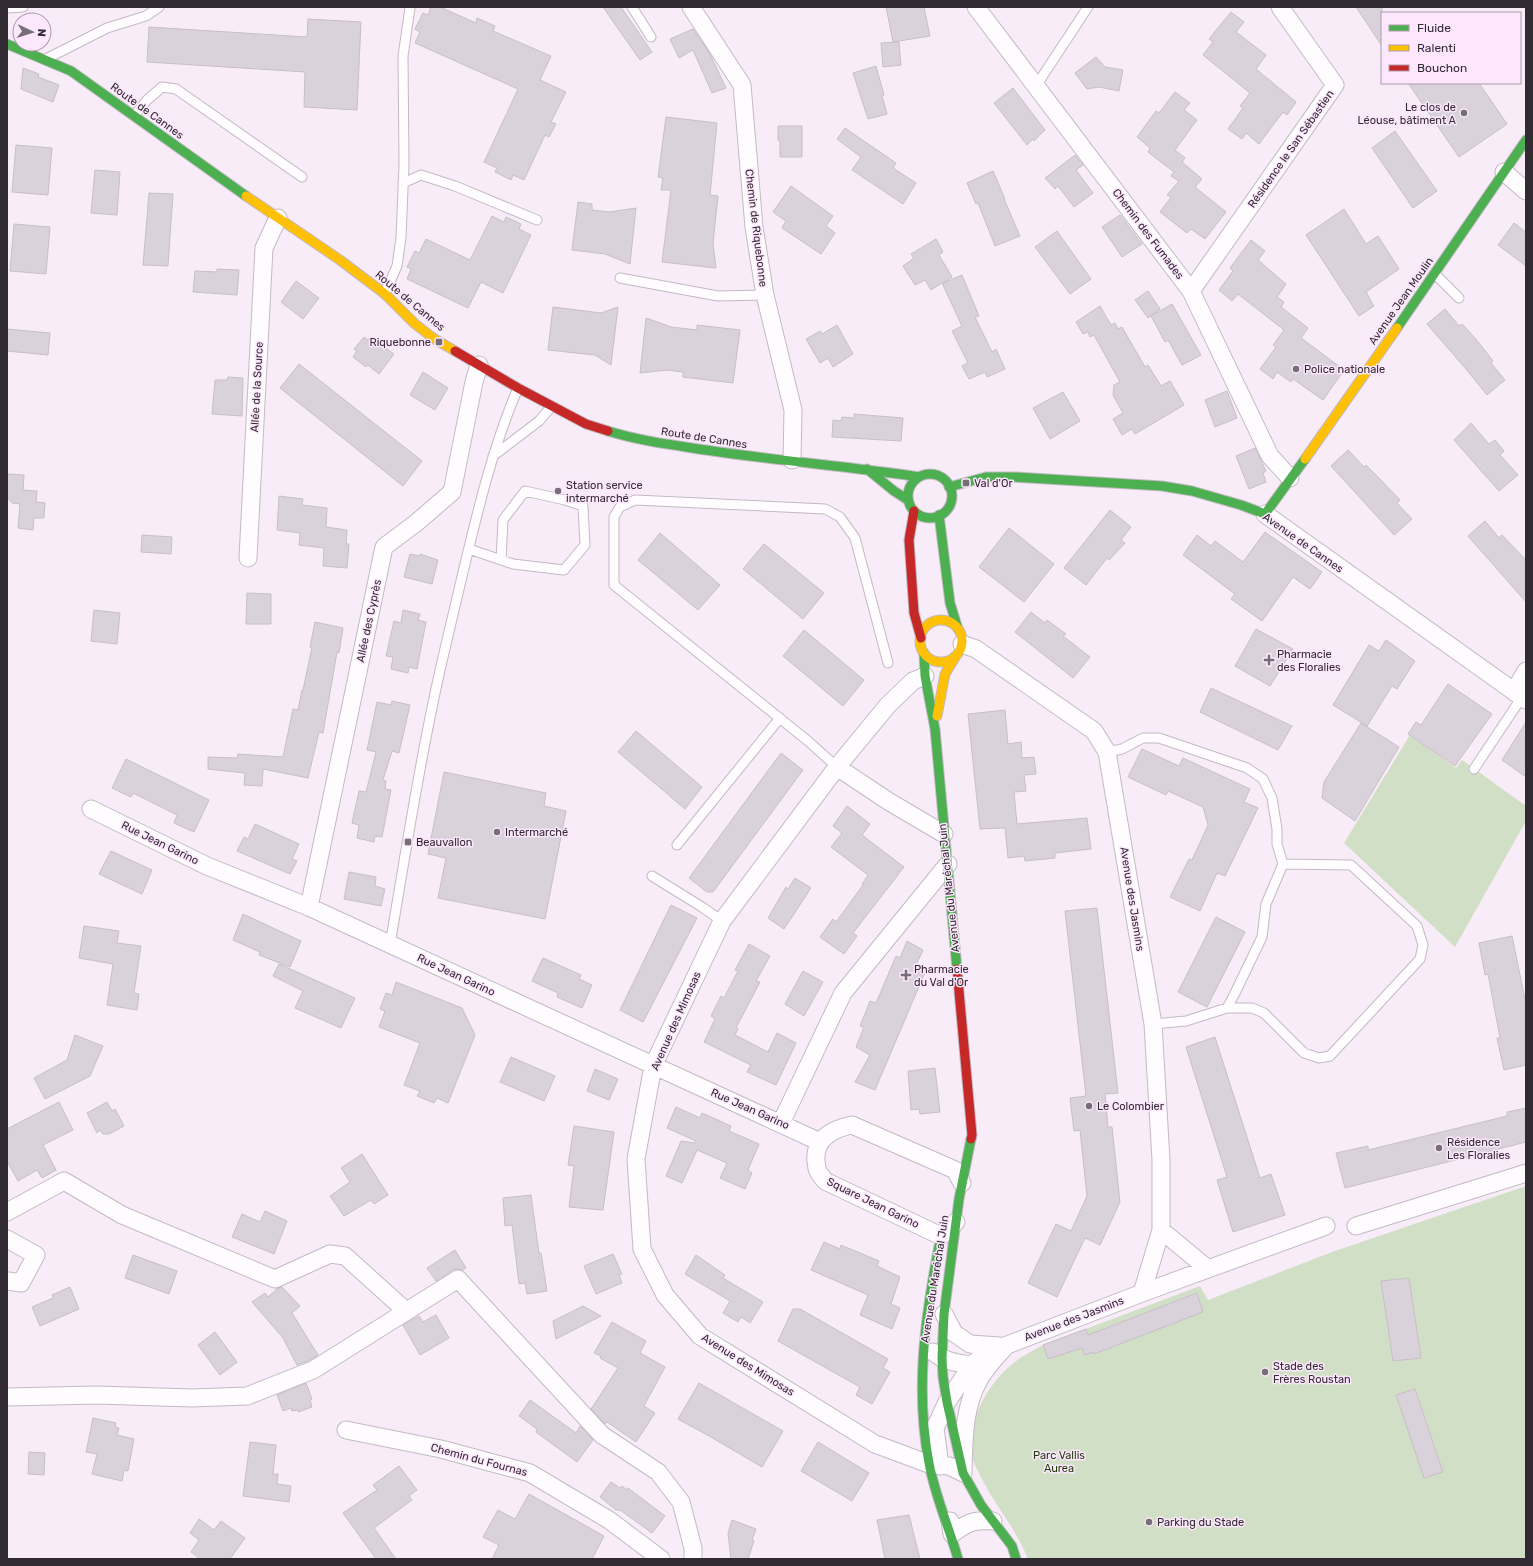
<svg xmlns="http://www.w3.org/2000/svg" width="1533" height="1566" font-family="Rubik,sans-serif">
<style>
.green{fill:#d2dfc7}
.building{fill:#dad2db;stroke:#c8bfc9}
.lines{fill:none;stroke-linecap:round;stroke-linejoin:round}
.lane-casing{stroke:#c3bac3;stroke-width:11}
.street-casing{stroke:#c3bac3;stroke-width:19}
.fast-casing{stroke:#c3bac3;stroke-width:11}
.slow-casing{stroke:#c3bac3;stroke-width:11}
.jam-casing{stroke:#c3bac3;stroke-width:11}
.lane{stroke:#fefcfe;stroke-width:9}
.street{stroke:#fefcfe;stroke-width:17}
.fast{stroke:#4caf50;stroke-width:9}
.slow{stroke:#ffc107;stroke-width:9}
.jam{stroke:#c62828;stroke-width:9}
.poi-dot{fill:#776e77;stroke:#fce7fd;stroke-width:1.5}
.labels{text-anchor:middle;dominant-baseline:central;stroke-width:3;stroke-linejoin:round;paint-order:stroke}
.poi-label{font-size:11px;fill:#322a32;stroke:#fce7fd;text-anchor:start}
.street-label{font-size:11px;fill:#322a32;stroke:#fce7fd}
.park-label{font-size:11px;fill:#1f3a07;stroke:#fce7fd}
</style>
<rect width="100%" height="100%" fill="#f7ecf8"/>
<path class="green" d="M1410 735 1456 768 1462 760 1526 806V821L1455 947 1344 843Z
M1526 1186V1559H1028C1017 1531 998 1509 984 1483 979 1473 971 1460 971 1449 970 1417 987 1386 1010 1366 1020 1357 1032 1351 1043 1345L1200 1286 1208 1300 1332 1252Z"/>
<path class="building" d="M431 7H440L476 23 477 18 495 26 493 31 551 56 540 80 566 92 551 122 556 124 549 137 545 135 524 180 513 175 511 180 495 172 497 168 484 162 518 89 415 43 420 32 415 29 423 13 428 15Z
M603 7H621L652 52 640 60Z
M886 7H924L930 36 893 42Z
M1356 7H1382V46Z
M1231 12 1244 22 1236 32 1266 55 1256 69 1296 102 1287 115 1283 112 1259 144 1246 133 1242 139 1228 129 1243 108 1240 106 1250 93 1203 55 1213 42 1209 39Z
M308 19 361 22 357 110 304 107 305 72 147 62 149 27 307 37Z
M693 29 710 54 726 88 712 93 693 50 679 58 670 39Z
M899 42 901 65 883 67 881 43Z
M1096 57 1105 67 1123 70 1119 91 1099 87 1087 89 1075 73Z
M876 66 884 95 882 96 887 114 868 119 853 73Z
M23 68 39 74 38 77 59 85 53 102 21 89Z
M1408 83H1479L1507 124 1459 157Z
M1013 88 1045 130 1034 141 1033 139 1027 145 994 103Z
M1175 92 1190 103 1184 110 1197 120 1175 150 1185 158 1182 162 1202 179 1195 187 1226 212 1205 239 1191 229 1187 233 1160 212 1171 197 1167 195 1179 181 1171 176 1174 172 1148 152 1150 148 1137 137 1156 111 1159 113Z
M666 117 717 123 710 195 718 196 713 243 716 268 662 262 671 190H661L663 178 658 177Z
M778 126H802V157H780V141L778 140Z
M845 128 896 163 893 168 916 183 903 204 852 170 861 157 837 139Z
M1395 131 1437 191 1413 208 1372 148Z
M16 145 52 148 48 195 12 192Z
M1075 155 1083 165 1076 170 1093 193 1074 207 1058 186 1055 189 1045 178Z
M95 170 120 172 117 215 91 213Z
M993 171 1005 199H1004L1020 236 995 246 978 203 976 204 967 183Z
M791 186 833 216 826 226 835 233 821 254 782 228 786 221 773 212Z
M149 193 173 194 168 266 143 265Z
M578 202 592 204V210L609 212 636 208 630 264 605 254 572 250Z
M1344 209 1366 244 1378 236 1399 269 1366 292 1374 306 1359 316 1306 235Z
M1120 215 1142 244 1122 257 1102 227Z
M492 216 504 222 506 217 521 224 519 229 531 235 503 293 481 282 468 308 407 279 411 269 407 267 415 251 419 253 426 239 470 260Z
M1514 223 1526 232V266L1498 245Z
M14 224 50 227 46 274 10 271Z
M1057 231 1091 279 1070 294 1035 247Z
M936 239 943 252 939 255 952 277 943 283 962 275 979 316 975 317 992 352 996 349 1005 369 987 377 985 372 969 379 962 366 968 363 952 331 962 326 942 283 931 290 925 280 915 285 903 266 914 258 911 254Z
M1251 240 1265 251 1258 260 1286 284 1277 297 1284 302 1281 307 1308 328 1301 338 1344 370 1323 400 1293 379 1291 382 1277 372 1273 379 1260 369 1276 347 1273 345 1284 330 1238 294 1232 301 1219 290 1233 271 1230 268Z
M217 269 239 270 237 295 193 292 195 271 217 272Z
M296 281 319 298 303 319 281 302Z
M1148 291 1160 309 1148 318 1135 300Z
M1172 304 1201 355 1182 365 1168 340 1165 342 1151 316Z
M1100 306 1111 325 1115 323 1118 329 1122 327 1145 367 1148 365 1161 386 1170 381 1184 405 1135 434 1132 429 1122 435 1113 419 1123 413 1113 395 1114 385 1120 382 1094 335 1090 337 1088 332 1083 334 1076 322Z
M553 307 601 313 618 307 611 365 595 355 548 350Z
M1445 309 1459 326 1462 324 1475 338 1493 361 1491 363 1505 380 1487 395 1466 369 1427 324Z
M646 318 671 327 697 330V325L740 330 733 383 683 377V372L667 370 640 373Z
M837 325 853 354 833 367 828 358 820 363 806 339 820 331 822 334Z
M7 329 50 333 48 355 7 351Z
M364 337 368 340 370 337 394 354 379 374 368 365 366 367 353 357 357 351 354 349Z
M299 364 422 461 403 486 280 388Z
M423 372 448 388 435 410 410 395Z
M228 377 243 378 242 416 212 414 215 380H227Z
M1227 391 1237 418 1215 427 1205 400Z
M1063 392 1080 421 1050 439 1033 408Z
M854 414 903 418 901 441 832 437 833 420 841 421 842 417 854 418Z
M1471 423 1489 444 1495 440 1504 451 1500 455 1518 475 1499 491 1454 440Z
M1255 448 1266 471 1263 473 1266 482 1249 489 1236 456Z
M1348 450 1364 467 1366 465 1377 476 1400 500 1397 503 1412 519 1394 535 1331 466Z
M7 474 24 475 23 490 37 491 36 502 45 503 44 518H34L33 530 18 528 20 504 12 503 7 497Z
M279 496 303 499 302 505 327 508 326 527 347 530 346 544H349L347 568 323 566 324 548 299 545 300 533 277 530Z
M1110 510 1131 527 1121 540 1125 543 1109 560 1107 558 1086 585 1064 568Z
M1485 521 1499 538 1502 535 1526 560V602L1468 536Z
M1009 528 1054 564 1024 602 979 567Z
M1265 532 1322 572 1310 589 1293 577 1262 621 1231 599 1235 594 1183 555 1197 535 1211 546 1215 541 1243 562Z
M660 533 720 585 698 610 638 560Z
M142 535 172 537 171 554 141 552Z
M764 544 824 593 803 619 743 569Z
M410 554 420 556V554L438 560 432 584 404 577Z
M247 593 271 594V624H246Z
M94 610 120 613 117 644 91 641Z
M403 610 420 614 418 620 426 622 417 669 409 667 408 673 391 669 393 657 386 656 394 621 401 623Z
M1031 612 1045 623 1047 620 1066 634 1063 636 1090 657 1073 678 1015 632Z
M315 622 343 628 339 653 337 652 323 733 319 732 308 778 263 769 262 786 244 785 245 773 208 769V757L237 758 238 754 283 757 293 709 298 710 302 690H303L312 647H310Z
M1256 629 1293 649 1270 686 1235 666Z
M804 630 864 680 843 706 783 656Z
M1386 640 1415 661 1397 689 1392 686 1367 726 1333 705 1369 645 1379 651Z
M1448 684 1492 714 1455 766 1408 734 1416 722 1421 725Z
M1211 688 1292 726 1278 750 1200 712Z
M392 701 410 705 399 753 392 751 383 780 386 781 385 789 391 790 382 837 375 836 374 842 357 838 359 825 352 823 359 791 366 792 376 752 367 750 377 702 391 705Z
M1005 710 1008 744 1021 742 1022 758 1034 757 1036 774 1024 775 1026 791 1014 792 1017 824 1087 818 1091 849 1055 853V858L1025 861 1024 856 1008 858 1005 828 980 829 968 714Z
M1526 722V777L1502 760Z
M1361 723 1399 747 1355 821 1322 798 1324 782Z
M636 731 702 787 685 809 618 752Z
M1142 749 1179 766 1183 758 1250 789 1244 802 1258 808 1225 876 1217 873 1200 911 1170 897 1189 859 1192 860 1208 825 1203 807 1168 791 1166 795 1128 777Z
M781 753 803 770 713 892H707L689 878Z
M126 759 209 800 194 832 174 823 177 815 133 793 131 797 112 788Z
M444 772 546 793 544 806 566 811 545 919 438 898 446 858 428 854Z
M847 806 870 824 862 835 904 867 853 933 857 936 844 954 820 937 833 919 836 922 863 885 862 884 868 875 831 847 842 833 833 826Z
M255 824 299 844 292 859 297 861 290 874 237 851 244 837 248 839Z
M111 851 152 870 142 894 99 874Z
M349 872 376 877 375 886 385 889 381 906 344 899Z
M795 878 811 888 784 929 768 918 786 887 788 889Z
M671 905 697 918 643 1022 620 1010Z
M1097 908 1118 1093 1105 1094 1108 1127H1112L1120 1202 1100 1245 1085 1238 1057 1297 1028 1283 1056 1224 1071 1231 1087 1196 1080 1130 1074 1131 1070 1098 1086 1096 1065 911Z
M243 914 301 941 290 967 259 955 260 952 233 940Z
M1216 917 1245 932 1207 1007 1178 992Z
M84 926 119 931 117 943 141 946 134 993 139 994 137 1010 107 1005 113 964 79 958Z
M1512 936 1526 1004V1065L1504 1070 1497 1038H1500L1488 974 1485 975 1479 943Z
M907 941 923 950 916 965 926 970 875 1090 855 1082 870 1055 856 1047 864 1027 860 1026 870 1001 876 1003 896 956 900 958Z
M749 944 770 956 756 981 760 982 736 1028 738 1029 735 1035 768 1052 777 1033 796 1043 776 1085 747 1072 751 1065 704 1042 715 1019 711 1016 721 996 724 998 738 971 735 970Z
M543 958 581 975 579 979 592 985 582 1008 557 997 558 993 532 981Z
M279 964 355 998 341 1028 295 1008 303 991 273 976Z
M803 971 823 982 804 1016 785 1004Z
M396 982 462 1008 475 1035 448 1103 437 1098 434 1103 417 1096 420 1091 404 1085 420 1043 379 1027 385 1011 380 1009 386 993 392 995Z
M75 1035 103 1046 90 1076 45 1099 34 1078 67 1060Z
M1215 1037 1260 1178 1271 1174 1285 1215 1233 1232 1217 1180 1227 1177 1186 1047Z
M511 1057 555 1076 544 1101 500 1082Z
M935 1068 940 1112 920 1114 919 1109 911 1110 908 1071Z
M595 1069 618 1079 609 1100 587 1091Z
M59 1102 73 1130 43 1145 56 1170 42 1178 37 1170 18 1181 7 1161V1129Z
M107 1102 112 1111 115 1109 124 1126 109 1134H103L100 1130 97 1133 87 1113Z
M676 1107 700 1118 702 1113 731 1126 729 1131 759 1144 748 1170 752 1173 745 1189 720 1178 727 1163 697 1150 682 1183 666 1176 681 1141 695 1143 696 1141 667 1128Z
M1526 1108V1142L1345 1188 1336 1153 1368 1146V1150L1507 1116V1112Z
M574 1126 614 1132 603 1210 569 1207 574 1166 568 1165Z
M362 1154 388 1195 374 1204 371 1200 344 1216 330 1196 350 1182 341 1168Z
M531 1195 539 1253H541L547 1291 527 1294 525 1283 519 1284 512 1225 505 1226 503 1198Z
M265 1211 287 1221 274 1254 232 1237 242 1214 260 1222Z
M824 1242 840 1249 841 1245 879 1261 877 1266 900 1277 891 1304 900 1308 892 1329 860 1315 868 1295 811 1270Z
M455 1250 466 1268 462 1270 457 1269 453 1270 436 1281 427 1268Z
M613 1254 622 1274 619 1275 622 1283 596 1294 584 1266Z
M133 1255 177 1271 169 1294 125 1278Z
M696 1255 725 1275 723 1278 763 1302 750 1323 741 1317 738 1322 723 1313 730 1301 685 1274Z
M1409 1278 1421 1358 1393 1361 1381 1281Z
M70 1287 79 1309 40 1326 32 1307 53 1298 52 1295Z
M282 1287 300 1306 292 1313 318 1355 308 1361 297 1365 283 1338 252 1302 265 1293 268 1297 277 1289Z
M1197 1293 1203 1312 1094 1354V1352L1085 1355 1082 1348 1048 1359 1043 1345 1086 1329 1088 1335Z
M583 1306 601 1316 556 1339 553 1321Z
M793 1309H800L888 1359 883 1368 890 1372 872 1404 856 1395 860 1387 778 1341Z
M436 1315 449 1338 420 1355 403 1325 419 1316 423 1322Z
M612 1322 646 1341 640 1353 665 1367 644 1406 655 1413 636 1442 607 1422 605 1424 591 1409 618 1368 600 1358 601 1356 594 1353Z
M215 1332 237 1362 220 1375 198 1345Z
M306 1383 312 1399 310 1400 312 1407 298 1412V1410L292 1411 291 1408 283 1411 277 1395Z
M699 1383 783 1431 762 1467 709 1436 678 1419Z
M1415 1389 1443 1472 1424 1478 1396 1395Z
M530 1400 576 1433 580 1426 593 1440 577 1462 536 1432 537 1429 519 1416Z
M93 1418 116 1423 115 1427 119 1428 117 1435 134 1439 128 1471 124 1470 122 1481 92 1474 97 1454 86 1452Z
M250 1442 276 1445 273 1474H278L277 1484 291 1486 289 1502 243 1496Z
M818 1442 869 1473 852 1501 801 1471Z
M29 1452 45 1453 44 1475 28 1474Z
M399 1466 417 1490 409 1496 412 1500 374 1528 396 1559H376L343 1513 377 1490 373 1485Z
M611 1482 620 1488 622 1486 627 1490 628 1488 665 1516 652 1533 620 1510H616L600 1497Z
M529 1494 604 1536 592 1559H492L499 1545 483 1537 498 1510 515 1519Z
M909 1515 920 1559H885L877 1520Z
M199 1519 214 1530 221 1521 245 1538 230 1559H200L191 1552 199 1540 190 1533Z
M732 1520 756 1529 752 1540 754 1541 748 1559H731L728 1533Z"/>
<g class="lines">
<g class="lane-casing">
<path id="lane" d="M632 7 651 37
M7 8 23 7
M48 58 107 28 146 16 159 7
M1036 86 1088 7
M134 116 147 100 162 87 176 89 302 177
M403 183 421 175 455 186 537 220
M1435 274 1459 298
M620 278 718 296 765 295
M385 293 397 266 401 238 404 164 403 56 410 8
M493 456 539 421 552 406
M469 549 513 564 564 570 585 545 583 506 565 500 525 491 503 520 501 560
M1107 752 1122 749 1143 738H1159L1247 768 1263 779 1272 798 1277 829V844L1283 864
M837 767 808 741 614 585V517L620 507 635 500 825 509 840 517 855 538 888 663
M1474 769 1522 697
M677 845 780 718
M652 876 702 907 722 921
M390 944C404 864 416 783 433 703 441 663 451 624 460 585 476 518 491 451 518 388
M1153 1024 1186 1021 1227 1008H1252L1264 1013 1304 1053 1319 1058 1330 1056 1420 959 1423 945 1417 926 1351 865 1283 864 1266 904 1262 937 1235 993 1227 1008"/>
</g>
<g class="street-casing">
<path id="street" d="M691 7 742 85 754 227 765 295 793 410 792 460
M976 7 1191 291 1270 456 1290 478
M1504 172 1526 191
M1191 291 1335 85 1280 7
M1265 514 1526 700
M248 558 264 248 278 218
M962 644 976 649 1094 731 1107 752 1153 1024 1161 1160V1230L1142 1293
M925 676 913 681 888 705 837 767 722 921 653 1066 636 1159 642 1249 665 1295 700 1336 875 1444 929 1464 949 1466 963 1473C964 1440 963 1409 979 1380 986 1367 997 1356 1006 1346
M1514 692 1526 671
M837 767 888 801 944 834
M91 809 207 866 309 907 820 1142
M309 907 384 547 416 523 452 492 474 382 479 365
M781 1123 843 993 948 864
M7 1212 64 1181 122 1215 275 1279 330 1254 345 1256 406 1311
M956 1222 941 1236 825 1181C823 1178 819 1174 818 1171 816 1168 817 1164 816 1161 814 1139 832 1129 852 1125L955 1170 962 1183
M1356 1226 1526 1173
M1161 1230 1208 1269
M7 1239 36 1255 21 1283 8 1281
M944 1314 954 1333 970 1344 1000 1346
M933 1352C945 1362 965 1365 981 1365
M7 1397 97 1395 192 1398 247 1396 313 1370 458 1279 602 1435 658 1472 681 1502 693 1548V1559
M346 1430 441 1449 530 1473 609 1520 661 1559
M940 1466 935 1428 947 1402 972 1365 984 1354 1142 1293 1326 1226
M950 1521 952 1534C968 1522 973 1520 993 1521"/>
</g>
<g class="fast-casing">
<path id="fast" d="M7 44 71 71 246 196
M1397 328 1526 140
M608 431C640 441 673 445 706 450 777 461 848 466 919 477
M867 469 894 491 908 500
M908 496a22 22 0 1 1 44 0a22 22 0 1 1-44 0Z
M949 487 986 477H1014L1162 486 1192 491 1241 505 1265 514 1305 459
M939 515 950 603 958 629
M924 653 925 676 935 729 957 969
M971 1139 959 1199 944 1314 942 1358 943 1377 947 1402 963 1473 981 1505 1012 1546 1016 1559
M939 1246C925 1318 915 1390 929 1463 935 1496 949 1527 958 1559"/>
</g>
<g class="slow-casing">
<path id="slow" d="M246 196 340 260 385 294 414 323 433 338 455 351
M1305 459 1397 328
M920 641a21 21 0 1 1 42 0a21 21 0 1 1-42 0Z
M937 716 945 674 956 656"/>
</g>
<g class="jam-casing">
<path id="jam" d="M455 351 518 388 586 424 608 431
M914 511 909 540 914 613 921 638
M957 969 972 1135 971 1139"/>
</g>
<use href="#lane" class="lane"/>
<use href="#street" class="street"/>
<use href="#fast" class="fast"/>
<use href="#slow" class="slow"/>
<use href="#jam" class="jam"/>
</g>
<g class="poi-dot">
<circle cx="1464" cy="113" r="4"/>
<rect x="435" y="338" width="8" height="8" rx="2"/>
<circle cx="1296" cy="369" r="4"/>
<rect x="962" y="479" width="8" height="8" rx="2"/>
<circle cx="558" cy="491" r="4"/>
<path d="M1267 654h4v4h4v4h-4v4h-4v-4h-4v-4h4z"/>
<circle cx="497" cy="832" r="4"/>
<rect x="404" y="838" width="8" height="8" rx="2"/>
<path d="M904 969h4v4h4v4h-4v4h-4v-4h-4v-4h4z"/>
<circle cx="1089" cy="1106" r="4"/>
<circle cx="1439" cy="1148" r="4"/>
<circle cx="1265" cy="1372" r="4"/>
<circle cx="1149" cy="1522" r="4"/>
</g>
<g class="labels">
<g class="poi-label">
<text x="1456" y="107" text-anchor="end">Le clos de<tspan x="1456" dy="13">Léouse, bâtiment A</tspan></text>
<text x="431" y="342" text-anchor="end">Riquebonne</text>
<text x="1304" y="369">Police nationale</text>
<text x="974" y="483">Val d'Or</text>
<text x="566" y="485">Station service<tspan x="566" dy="13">intermarché</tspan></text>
<text x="1277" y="654">Pharmacie<tspan x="1277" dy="13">des Floralies</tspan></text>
<text x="505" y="832">Intermarché</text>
<text x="416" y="842">Beauvallon</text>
<text x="914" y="969">Pharmacie<tspan x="914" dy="13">du Val d'Or</tspan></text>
<text x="1097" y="1106">Le Colombier</text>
<text x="1447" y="1142">Résidence<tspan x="1447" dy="13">Les Floralies</tspan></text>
<text x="1273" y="1366">Stade des<tspan x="1273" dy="13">Frères Roustan</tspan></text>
<text x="1157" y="1522">Parking du Stade</text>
</g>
<g class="street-label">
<text transform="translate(147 111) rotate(36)">Route de Cannes</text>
<text transform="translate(1291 149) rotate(-55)">Résidence le San Sébastien</text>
<text transform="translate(756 228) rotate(83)">Chemin de Riquebonne</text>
<text transform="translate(1148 234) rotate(53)">Chemin des Fumades</text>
<text transform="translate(410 301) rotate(40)">Route de Cannes</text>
<text transform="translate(1401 301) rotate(-55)">Avenue Jean Moulin</text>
<text transform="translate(257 387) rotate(-87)">Allée de la Source</text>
<text transform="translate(704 438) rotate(9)">Route de Cannes</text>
<text transform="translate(1303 543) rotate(35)">Avenue de Cannes</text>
<text transform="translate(369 621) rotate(-78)">Allée des Cyprès</text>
<text transform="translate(160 843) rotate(26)">Rue Jean Garino</text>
<text transform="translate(949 888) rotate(-96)">Avenue du Maréchal Juin</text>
<text transform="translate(1132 899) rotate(81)">Avenue des Jasmins</text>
<text transform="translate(456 975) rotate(25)">Rue Jean Garino</text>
<text transform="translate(676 1021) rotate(-66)">Avenue des Mimosas</text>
<text transform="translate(750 1109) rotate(24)">Rue Jean Garino</text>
<text transform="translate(873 1203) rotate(26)">Square Jean Garino</text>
<text transform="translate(935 1279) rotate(-81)">Avenue du Maréchal Juin</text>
<text transform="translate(1074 1319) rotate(-21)">Avenue des Jasmins</text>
<text transform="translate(748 1365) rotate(32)">Avenue des Mimosas</text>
<text transform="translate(479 1460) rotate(15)">Chemin du Fournas</text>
</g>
<g class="park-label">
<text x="1059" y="1455">Parc Vallis<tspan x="1059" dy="13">Aurea</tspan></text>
</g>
</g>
<rect width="1533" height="1566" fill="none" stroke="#322a32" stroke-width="16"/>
<rect x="1381" y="12" width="140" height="72" fill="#fce7fd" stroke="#ab9bac"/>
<rect x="1389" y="25" width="20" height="6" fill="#4caf50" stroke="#ab9bac"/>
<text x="1417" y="32" font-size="12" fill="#322a32">Fluide</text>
<rect x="1389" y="45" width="20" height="6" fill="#ffc107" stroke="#ab9bac"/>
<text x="1417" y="52" font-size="12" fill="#322a32">Ralenti</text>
<rect x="1389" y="65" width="20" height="6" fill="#c62828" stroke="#ab9bac"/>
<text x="1417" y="72" font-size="12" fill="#322a32">Bouchon</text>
<g transform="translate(32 32) rotate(94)"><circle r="19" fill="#fce7fd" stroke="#ab9bac"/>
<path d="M0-3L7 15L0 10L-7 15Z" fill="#776e77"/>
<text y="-6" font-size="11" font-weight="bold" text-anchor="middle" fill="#322a32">N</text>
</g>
</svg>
